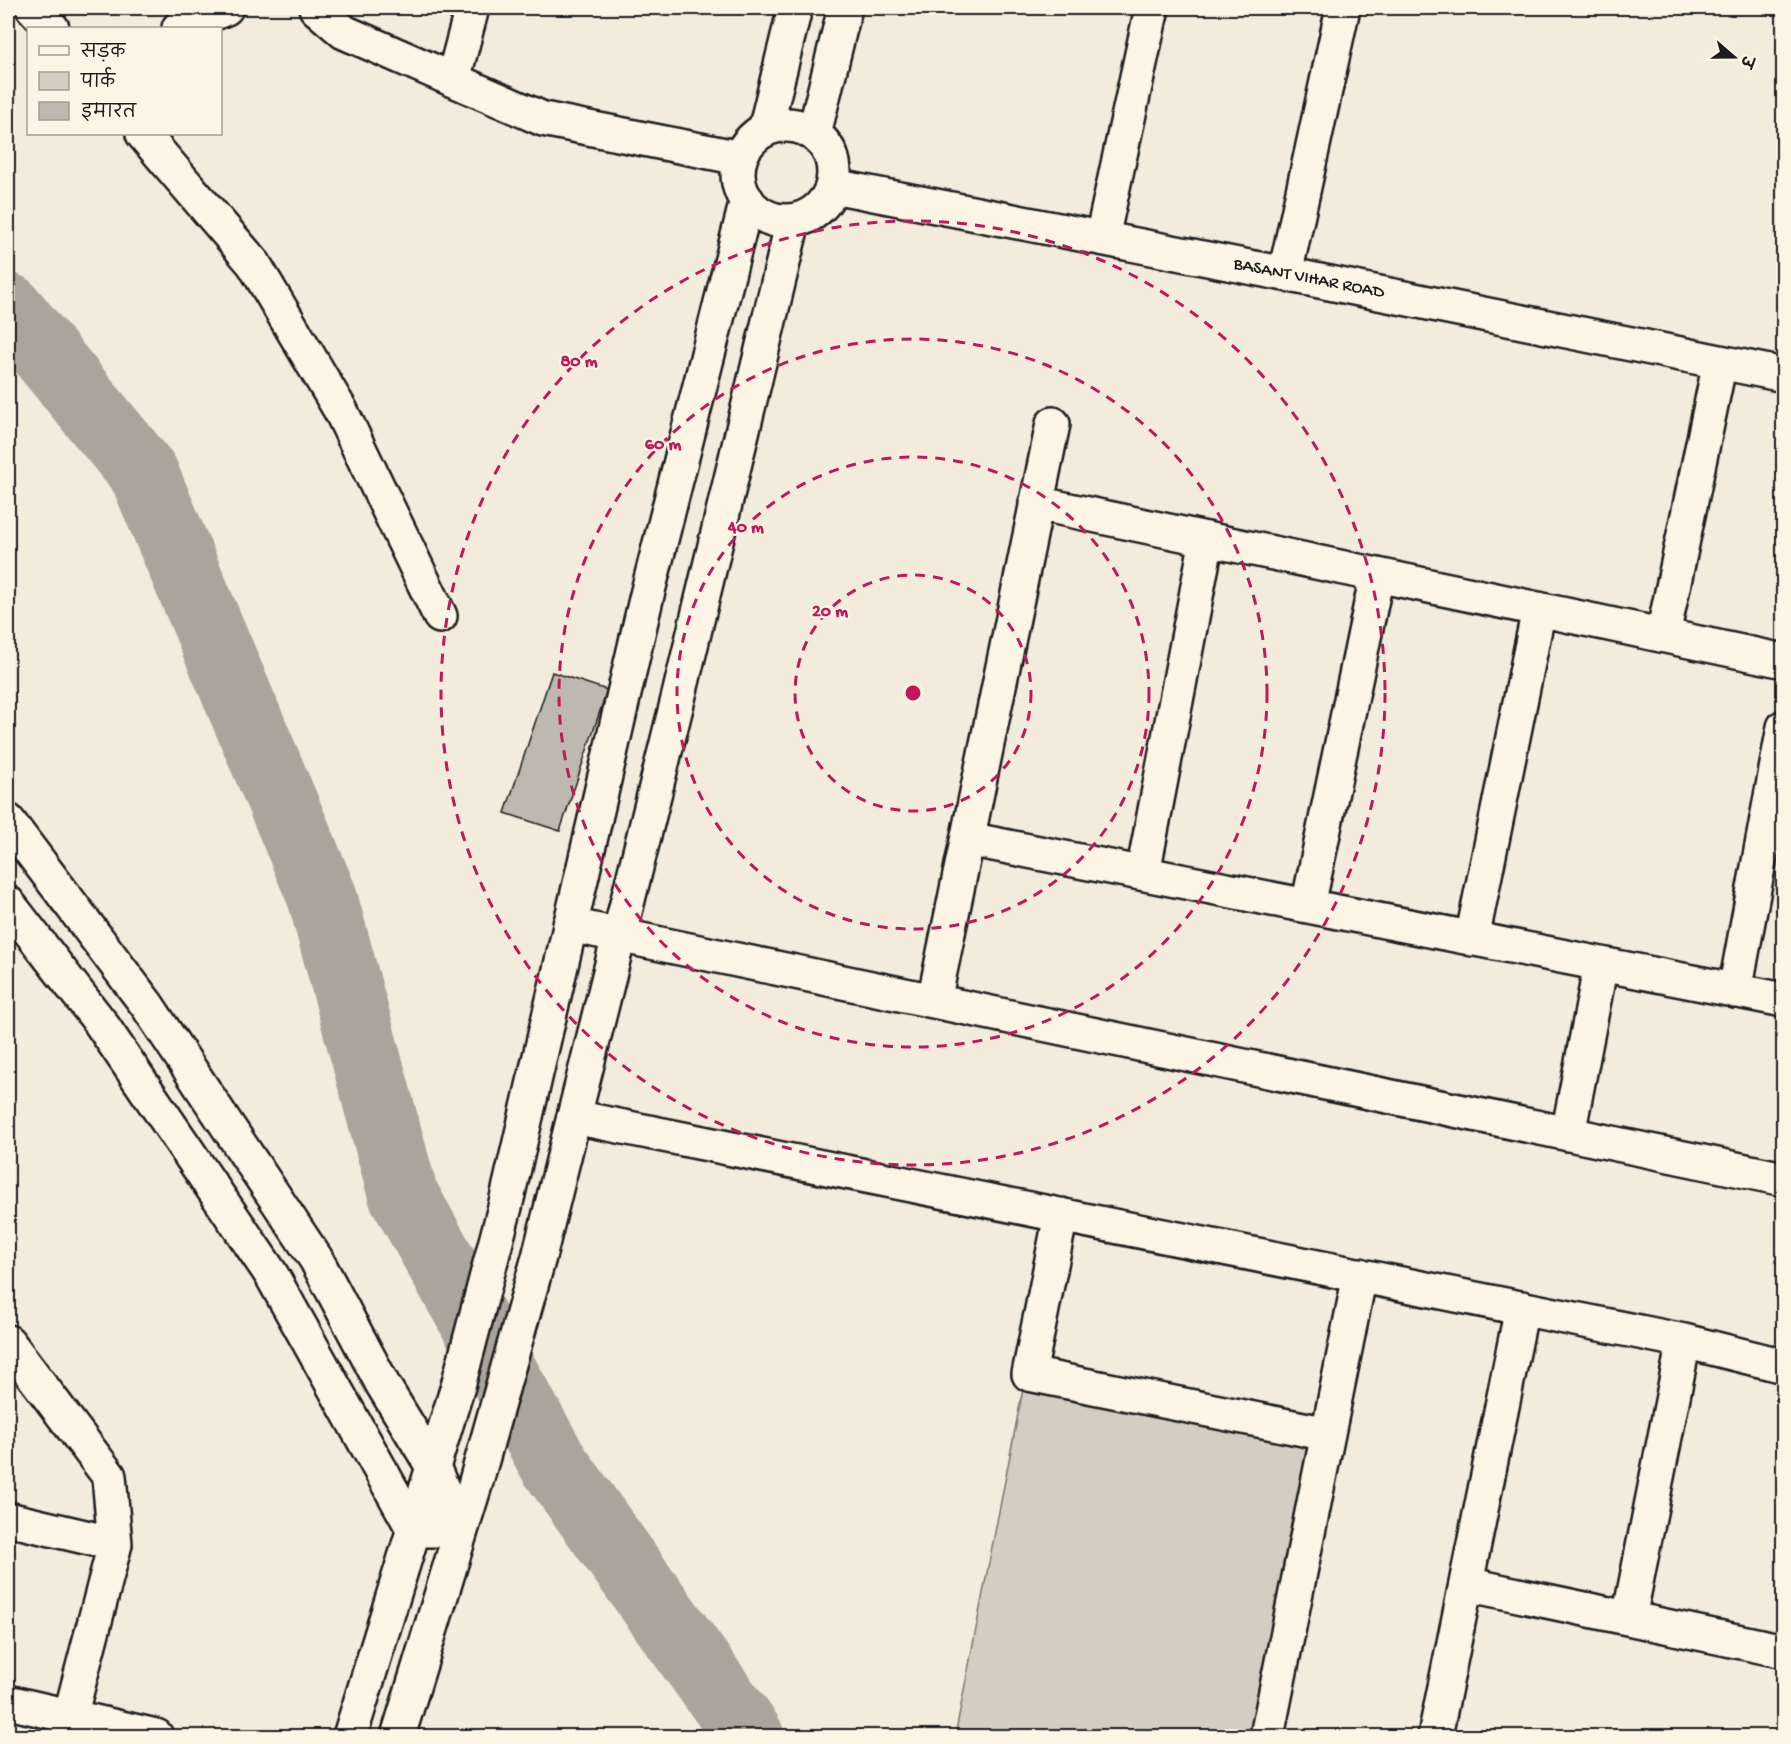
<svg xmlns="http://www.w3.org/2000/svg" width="1791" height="1744" font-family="'Gochi Hand','Playpen Sans Deva',sans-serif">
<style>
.green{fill:#d3cec1;stroke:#78756e;stroke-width:1.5}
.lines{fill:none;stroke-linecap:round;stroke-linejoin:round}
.river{stroke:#aaa59b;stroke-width:70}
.building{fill:#beb9ae;stroke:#1c1c1c;stroke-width:1.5}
.minor-casing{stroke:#1c1c1c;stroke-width:38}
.tertiary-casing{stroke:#1c1c1c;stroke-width:38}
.minor{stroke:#fcf5e5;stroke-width:33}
.tertiary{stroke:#fcf5e5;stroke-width:33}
.ring{fill:none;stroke:#c2185b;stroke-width:3;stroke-dasharray:10 8}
.labels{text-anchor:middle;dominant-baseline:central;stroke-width:4.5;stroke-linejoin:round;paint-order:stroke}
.street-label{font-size:18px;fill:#1c1c1c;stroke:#fcf5e5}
.centre{fill:#c2185b;stroke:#fcf5e5;stroke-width:3}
.ring-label{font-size:18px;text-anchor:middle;font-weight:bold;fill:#c2185b;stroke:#fcf5e5;stroke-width:4.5;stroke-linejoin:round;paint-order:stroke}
</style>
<rect width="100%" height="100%" fill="#f3ecdd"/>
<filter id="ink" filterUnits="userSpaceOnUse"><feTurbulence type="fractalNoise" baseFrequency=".0167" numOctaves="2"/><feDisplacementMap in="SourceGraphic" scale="12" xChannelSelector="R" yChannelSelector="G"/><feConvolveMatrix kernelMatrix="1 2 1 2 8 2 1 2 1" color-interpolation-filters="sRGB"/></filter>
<g filter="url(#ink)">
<path class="green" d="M1023 1389 1309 1444 1250 1736H955Z"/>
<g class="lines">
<path class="river" d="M8 308 144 474 322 896 403 1194 554 1464 749 1736"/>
</g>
<path class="building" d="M552 672 607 690 560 831 505 813Z"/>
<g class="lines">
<g class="minor-casing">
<path id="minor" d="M33 8 52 28
M316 8 344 32 543 119 740 158
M179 28 226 8
M453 80 472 8
M143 134 254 264 341 411 440 616
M833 186 1285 274 1784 375
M1102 238 1152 8
M1285 274 1343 8
M1036 503 1784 661
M1663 635 1720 362
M968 839 1784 1000
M1143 873 1207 539
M1308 906 1377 575
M570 925 1784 1179
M1472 939 1539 609
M1735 991 1784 727
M934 1001 1053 424
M574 1117 1684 1341 1784 1366
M1568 1134 1601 964
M1061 1215 1029 1374 1328 1434
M8 1342 109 1476 115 1544 65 1736
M8 1519 115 1544
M1466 1584 1784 1651
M1629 1618 1684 1341
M8 1702 156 1736
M1267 1736 1360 1275
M1435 1736 1522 1308"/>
</g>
<g class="tertiary-casing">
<path id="tertiary" d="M738 173a48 48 0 1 1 96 0a48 48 0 1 1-96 0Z
M765 130 795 8
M814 134 845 8
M8 821 147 1005 316 1259 383 1385 433 1467 460 1530H414L271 1274 100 1022 8 903
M350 1736 458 1386 505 1207 646 599 747 200
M398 1736 475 1485 539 1257 680 691 793 221"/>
</g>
<use href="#minor" class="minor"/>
<use href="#tertiary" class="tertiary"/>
</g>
</g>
<g class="ring">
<circle cx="913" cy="693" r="118"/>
<circle cx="913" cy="693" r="236"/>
<circle cx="913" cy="693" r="354"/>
<circle cx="913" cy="693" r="472"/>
</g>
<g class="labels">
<g class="street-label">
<text transform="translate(1309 279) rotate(11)">BASANT VIHAR ROAD</text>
</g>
</g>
<circle cx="913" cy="693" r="9" class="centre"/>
<g class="ring-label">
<text x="579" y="366">80 m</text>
<text x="663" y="449">60 m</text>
<text x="746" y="532">40 m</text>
<text x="830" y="616">20 m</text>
</g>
<rect width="1791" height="1744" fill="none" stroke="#fcf5e5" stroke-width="30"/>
<rect x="15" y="15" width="1761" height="1714" fill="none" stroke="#1c1c1c" stroke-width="2" filter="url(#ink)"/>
<rect x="27" y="27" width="195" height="108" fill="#fcf5e5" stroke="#a29e95" stroke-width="1.5"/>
<rect x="39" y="46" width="30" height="9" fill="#fcf5e5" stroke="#a29e95" stroke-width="1.5"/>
<text x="81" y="57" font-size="18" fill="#1c1c1c">सड़क</text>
<rect x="39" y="72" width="30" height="18" fill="#d3cec1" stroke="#a29e95" stroke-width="1.5"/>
<text x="81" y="87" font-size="18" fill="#1c1c1c">पार्क</text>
<rect x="39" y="102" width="30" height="18" fill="#beb9ae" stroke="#a29e95" stroke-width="1.5"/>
<text x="81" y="117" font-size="18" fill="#1c1c1c">इमारत</text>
<g transform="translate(1734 57) rotate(110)" stroke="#fcf5e5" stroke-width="4.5" paint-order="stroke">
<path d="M0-4.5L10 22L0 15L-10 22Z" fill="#1c1c1c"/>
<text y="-9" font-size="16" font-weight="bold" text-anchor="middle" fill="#1c1c1c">उ</text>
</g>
</svg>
